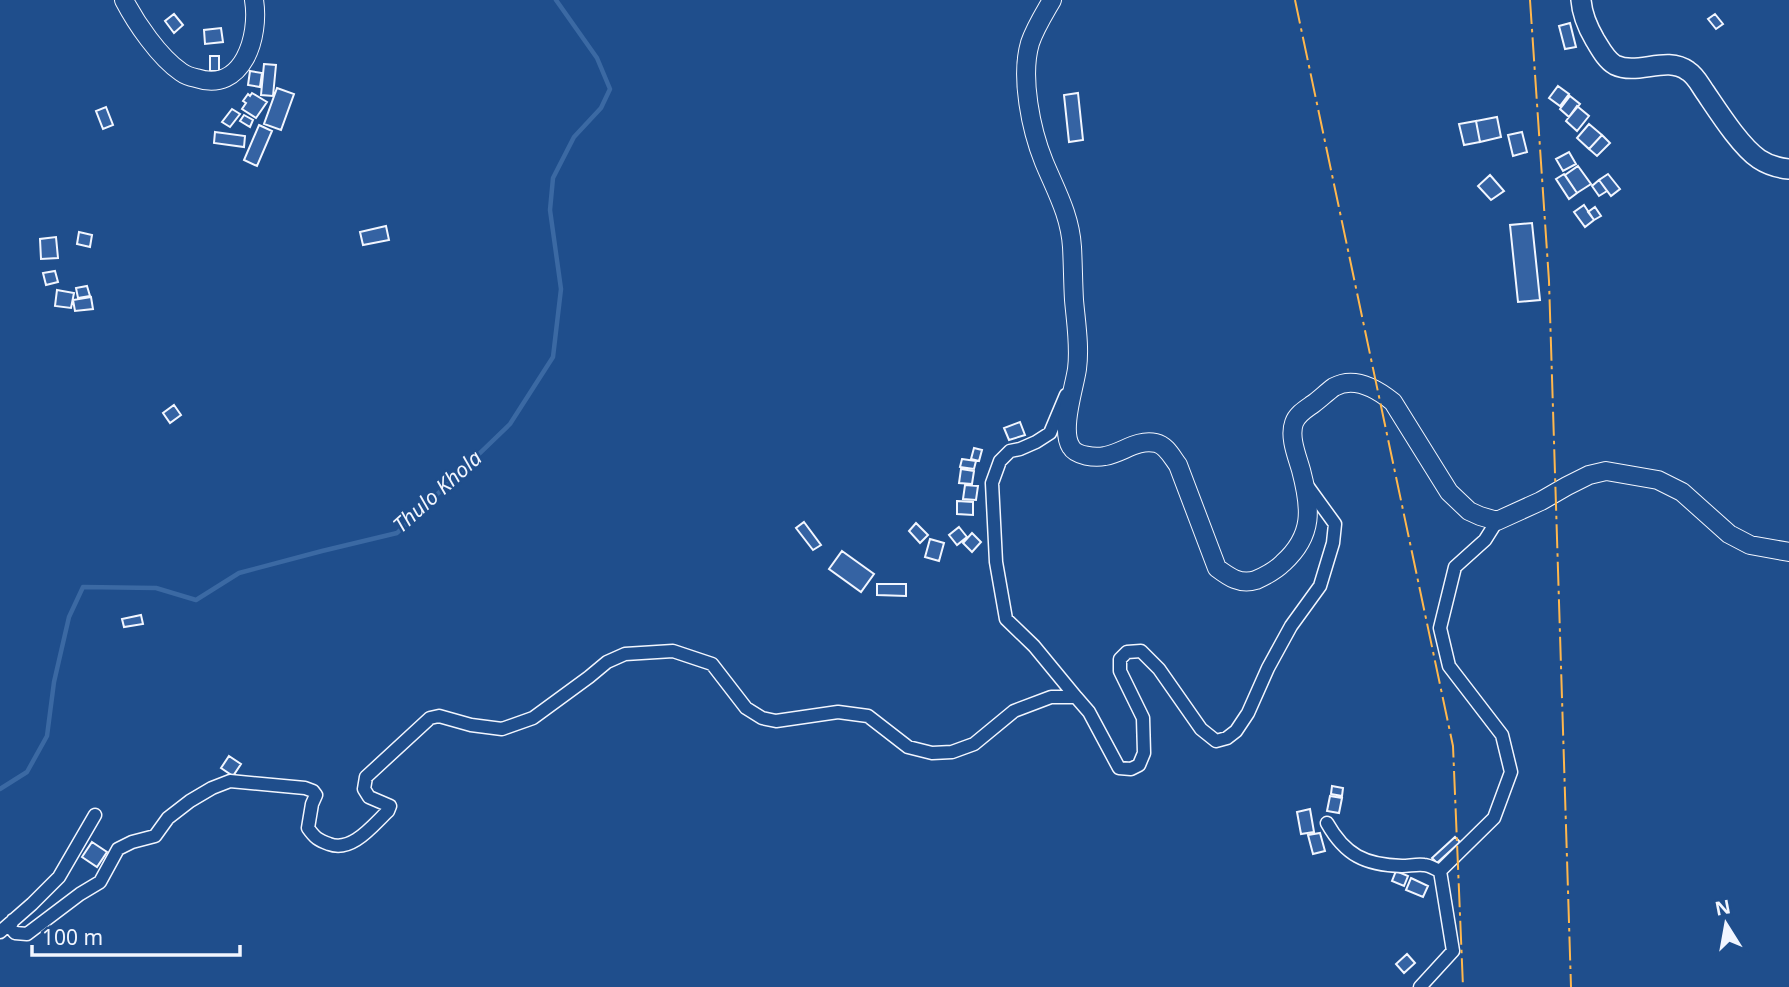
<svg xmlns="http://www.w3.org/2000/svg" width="1789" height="987" font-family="'Noto Sans',sans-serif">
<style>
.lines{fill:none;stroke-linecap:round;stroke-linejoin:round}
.stream{stroke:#3b69a3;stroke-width:4.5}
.building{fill:#3563a3;stroke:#f2f6ff;stroke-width:2}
.street-casing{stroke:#f2f6ff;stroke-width:15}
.secondary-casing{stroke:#f2f6ff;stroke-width:20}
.primary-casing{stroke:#f2f6ff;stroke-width:22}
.street{stroke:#1f4e8c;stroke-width:12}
.secondary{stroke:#1f4e8c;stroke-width:18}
.primary{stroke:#1f4e8c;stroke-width:19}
.power{stroke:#ffb74d;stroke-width:2;stroke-dasharray:24 5 3.5 5;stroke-linecap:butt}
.labels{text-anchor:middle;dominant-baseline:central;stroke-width:5;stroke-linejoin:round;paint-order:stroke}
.water-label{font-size:21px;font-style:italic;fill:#f2f6ff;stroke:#1f4e8c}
</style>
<rect width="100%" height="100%" fill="#1f4e8c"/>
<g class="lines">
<path class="stream" d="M0 789 27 772 47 736 54 682 69 617 83 587 156 588 196 600 239 573 322 551 397 533 510 424 553 357 561 289 550 210 553 178 574 137 601 108 610 89 597 58 556 0"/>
</g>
<path class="building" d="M174 14 183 25 174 33 165 21Z
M1715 14 1723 24 1716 29 1708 19Z
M1570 23 1576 47 1565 49 1559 26Z
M221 28 223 42 205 44 204 30Z
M210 56H219V71H210Z
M264 64 276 65 273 96 261 95Z
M250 71 262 73 260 87 248 85Z
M1558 86 1569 94 1560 106 1549 98Z
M277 88 294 94 281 130 264 124Z
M252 93 267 102 256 118 242 109 246 103 243 101 248 94 250 96Z
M1078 93 1083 140 1069 142 1064 95Z
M1570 96 1580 104 1569 117 1560 109Z
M1577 106 1589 116 1577 131 1566 121Z
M106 107 113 125 103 129 96 111Z
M232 109 240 114 230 127 222 122Z
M244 115 253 120 250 127 240 121Z
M1497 117 1501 137 1480 142 1476 121Z
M1476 121 1480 142 1464 145 1459 124Z
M1589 124 1602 135 1589 149 1577 138Z
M259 125 272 131 257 166 244 160Z
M215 132 245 136 244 147 214 143Z
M1522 132 1527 152 1513 156 1508 135Z
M1602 135 1610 143 1597 156 1589 149Z
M1569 152 1576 164 1563 171 1556 159Z
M1578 166 1591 184 1577 193 1565 175Z
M1564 174 1577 193 1569 199 1556 179Z
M1608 174 1620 189 1611 196 1599 180Z
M1490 175 1504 191 1491 200 1478 186Z
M1599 180 1607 191 1599 196 1592 186Z
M1584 205 1594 220 1585 227 1574 212Z
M1595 207 1601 216 1594 220 1588 212Z
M1532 223 1540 300 1518 302 1510 225Z
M386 226 389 240 363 245 360 232Z
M79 232 92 235 90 247 77 244Z
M56 237 58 258 41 259 40 239Z
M55 271 58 282 46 285 43 273Z
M87 286 90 296 78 298 76 288Z
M57 290 74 293 71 308 55 306Z
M91 297 93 309 75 311 73 300Z
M174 405 181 415 170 423 163 413Z
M1020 422 1025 435 1009 440 1004 428Z
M974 448 982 450 979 461 971 459Z
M962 459 976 461 974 469 960 467Z
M961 469 974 471 972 484 959 483Z
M965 485 978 486 976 500 963 499Z
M957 501 973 502V515L957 514Z
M804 522 821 545 813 550 796 528Z
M916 523 928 535 920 543 909 531Z
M959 527 967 537 957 545 949 535Z
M972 533 981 542 972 552 963 543Z
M930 539 944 543 939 561 925 557Z
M842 551 874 574 861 592 829 569Z
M877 584H906V596L877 595Z
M141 615 143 624 124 627 122 619Z
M229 756 241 764 233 776 221 768Z
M1332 786 1343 788 1342 796 1331 794Z
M1330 796 1342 798 1339 813 1327 811Z
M1310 809 1314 832 1301 834 1297 812Z
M1320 833 1325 851 1313 854 1308 835Z
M1455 837 1460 842 1437 863 1432 858Z
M92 842 107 852 97 867 82 857Z
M1396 871 1408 876 1404 886 1392 881Z
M1411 878 1428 886 1423 897 1406 890Z
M1407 954 1415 963 1404 973 1396 964Z"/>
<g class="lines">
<g class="street-casing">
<path id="street" d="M1066 395 1050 433 1036 442 1020 449 1010 451 1000 461 992 483 996 562 1006 619 1034 646 1076 697
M1327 823C1345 855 1365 865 1402 866 1409 866 1417 864 1424 865 1429 865 1435 869 1440 871
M1440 871 1494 818 1511 772 1502 735 1449 666 1440 628 1455 567 1485 540 1497 521
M13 920 10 927 15 933 27 934 80 894 100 882 118 849 132 842 155 836 168 818 190 801 212 788 230 781 305 788 313 791 316 795 312 804 308 828C315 838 318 840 329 844 352 853 373 825 388 811L390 806 369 797 364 789 366 777 430 718 439 716 471 725 502 729 533 718 589 677 607 662 625 654 673 651 712 664 746 708 762 718 776 721 838 712 868 716 908 747 932 753 952 752 974 744 1014 711 1051 697H1076L1089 712 1119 768 1131 769 1139 765 1144 753 1143 718 1120 671V659L1127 652 1141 651 1159 669 1201 729 1216 741 1227 738 1236 731 1248 713 1268 668 1291 626 1320 586 1333 543 1335 524 1306 484
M0 932 32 904 59 877 95 815
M1420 987 1453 951 1440 871"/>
</g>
<g class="secondary-casing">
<path id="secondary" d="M124 0C136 23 159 57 181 72 185 75 191 77 196 78 243 94 260 36 254 0
M1052 0C1044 14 1035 28 1030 43 1020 77 1031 130 1044 162 1056 191 1070 215 1072 247 1073 265 1073 283 1074 300 1076 323 1080 347 1077 369 1074 389 1060 430 1071 447 1076 456 1095 458 1105 456 1123 453 1136 439 1156 443 1166 445 1172 457 1178 465L1217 568C1229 577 1240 585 1256 580 1265 576 1276 570 1283 563 1314 535 1311 508 1301 470 1297 456 1289 437 1294 423 1297 414 1306 409 1313 404 1320 399 1327 392 1334 387 1354 376 1377 389 1393 402L1449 492 1469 511 1480 516 1497 521 1541 501 1567 486 1589 475 1606 471 1658 480 1682 492 1729 534 1750 545 1789 552"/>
</g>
<g class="primary-casing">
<path id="primary" d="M1581 0C1582 14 1588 28 1595 40 1600 48 1606 60 1615 65 1638 76 1666 55 1688 71 1696 76 1700 85 1705 92 1718 111 1740 146 1759 159 1768 165 1778 168 1789 169"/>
</g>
<use href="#street" class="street"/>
<use href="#secondary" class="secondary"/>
<use href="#primary" class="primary"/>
<path class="power" d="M1295 0 1453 746 1463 987
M1530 0 1549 281 1571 987"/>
</g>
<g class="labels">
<g class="water-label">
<text transform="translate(437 491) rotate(-42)">Thulo Khola</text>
</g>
</g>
<g transform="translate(1726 924) rotate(349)" stroke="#1f4e8c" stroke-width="5" paint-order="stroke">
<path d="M0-5L12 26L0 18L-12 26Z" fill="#f2f6ff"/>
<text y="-10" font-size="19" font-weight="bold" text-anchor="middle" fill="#f2f6ff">N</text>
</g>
<path d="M32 945v10h208v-10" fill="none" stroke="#f2f6ff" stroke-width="3.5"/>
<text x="42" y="945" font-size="21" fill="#f2f6ff" stroke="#1f4e8c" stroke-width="5" paint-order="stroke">100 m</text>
</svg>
